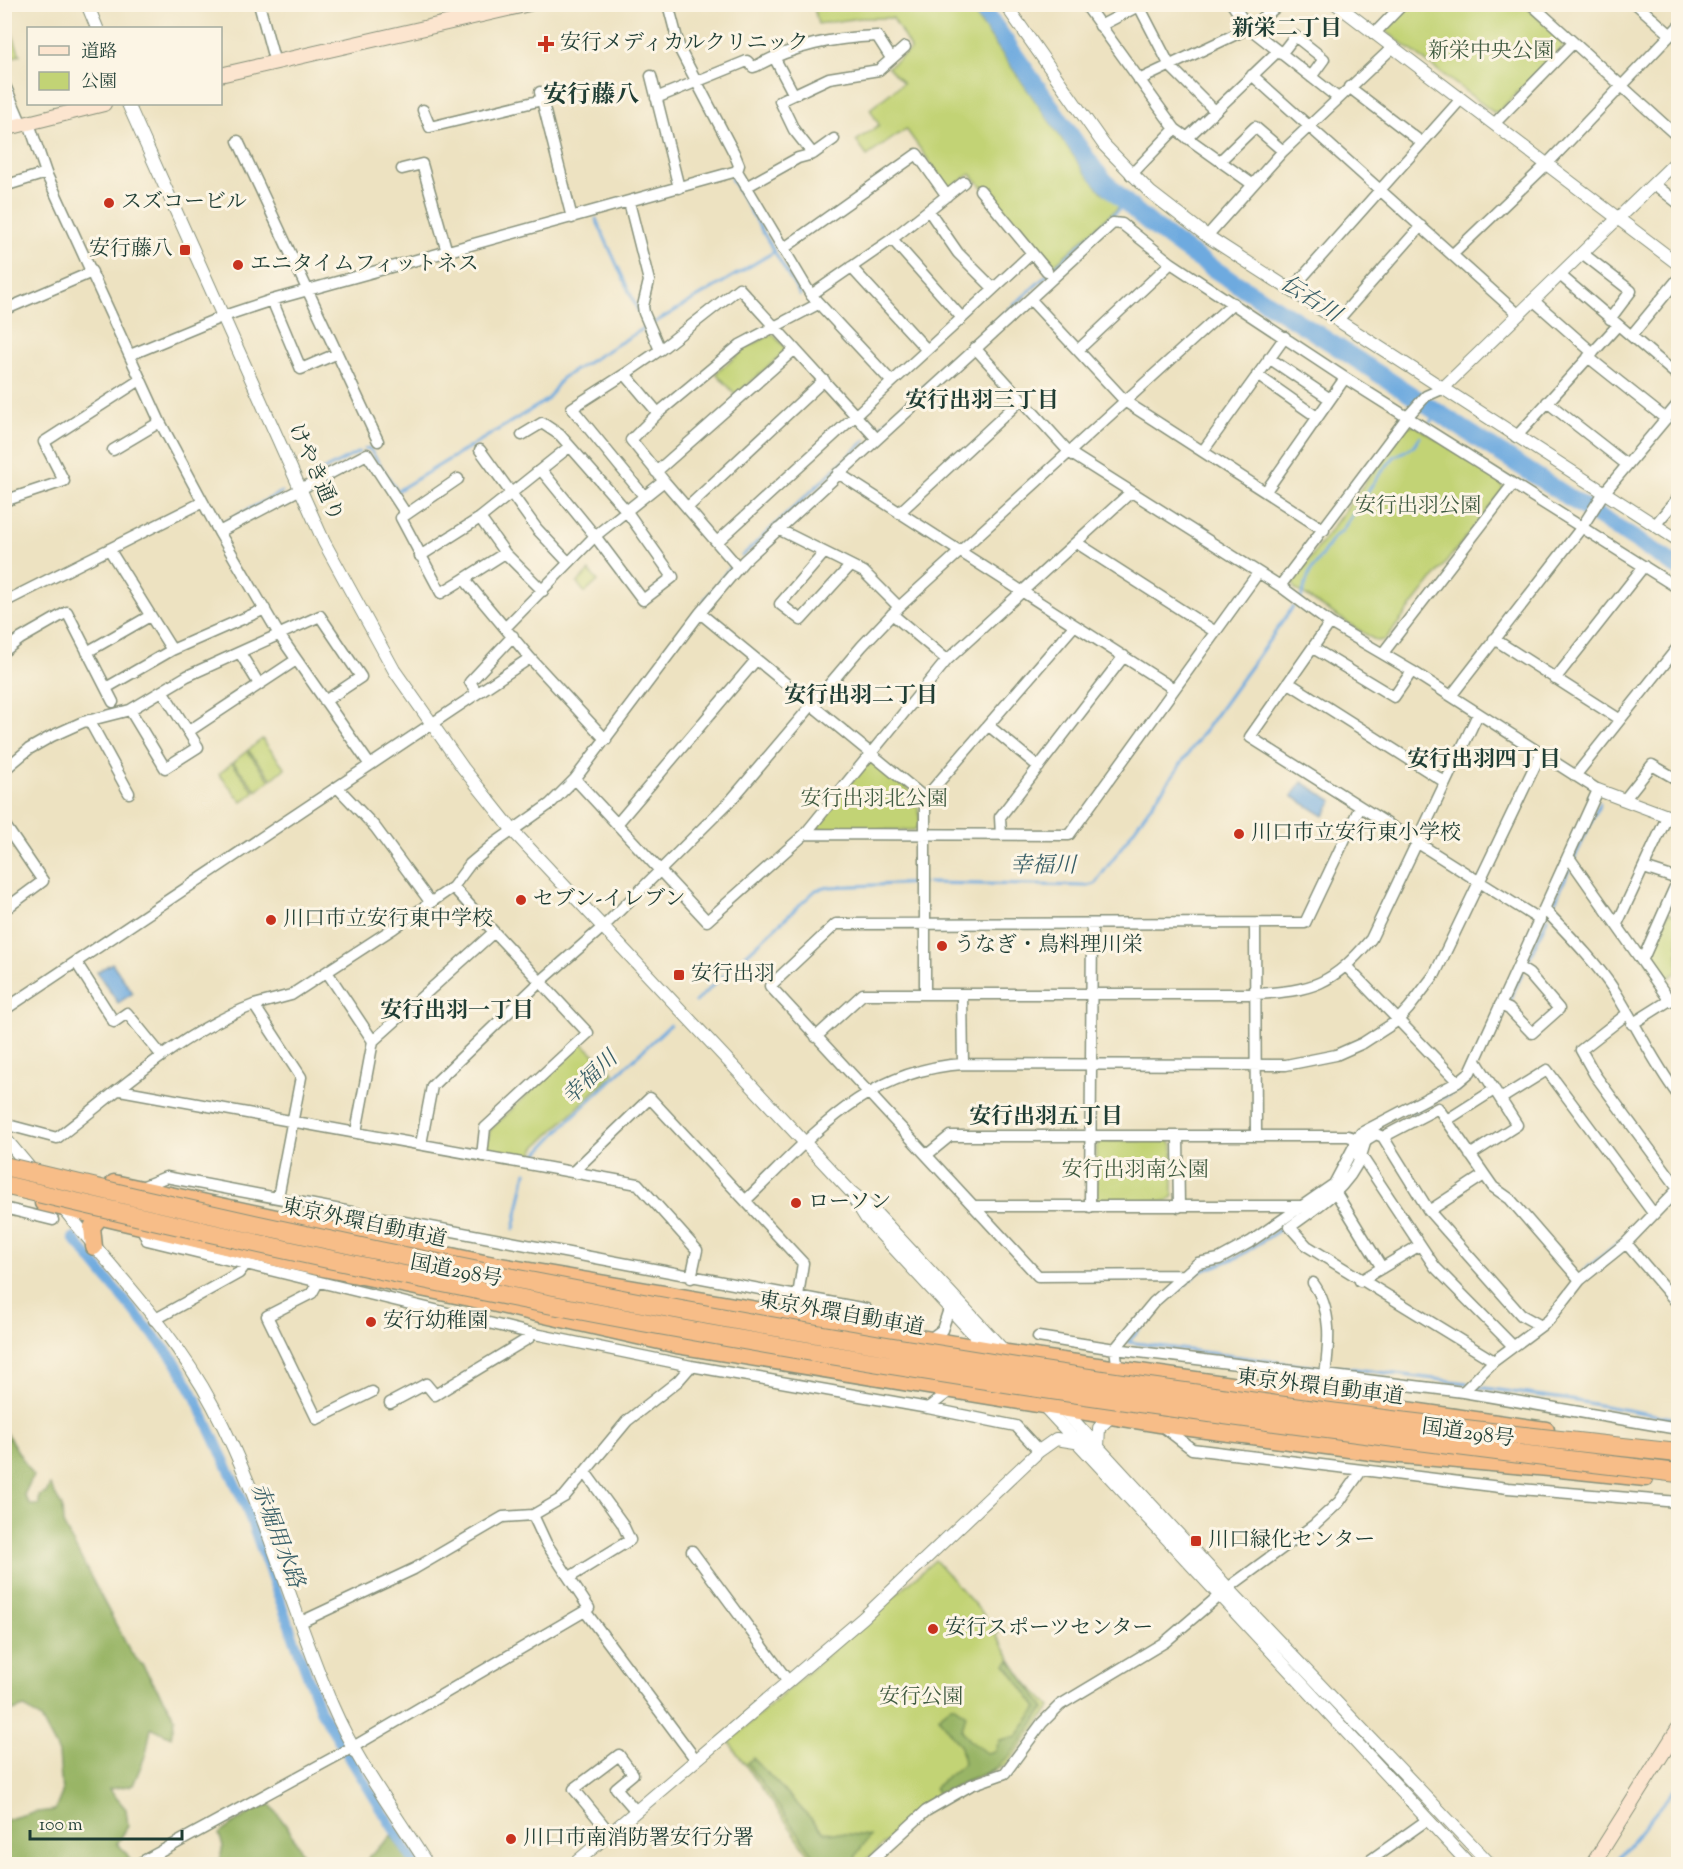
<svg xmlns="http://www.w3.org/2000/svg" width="1683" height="1869" font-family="'Sorts Mill Goudy','Noto Serif JP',serif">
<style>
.green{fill:#c2d375;stroke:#708854;stroke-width:1.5}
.forest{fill:#99b566;stroke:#5c794d;stroke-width:1.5}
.water{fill:#6eaadf;stroke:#46748a;stroke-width:1.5}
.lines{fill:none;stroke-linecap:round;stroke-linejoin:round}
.stream{stroke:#6eaadf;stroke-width:3}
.canal{stroke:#6eaadf;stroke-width:10}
.river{stroke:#6eaadf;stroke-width:18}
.minor-casing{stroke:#86907a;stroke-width:13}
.tertiary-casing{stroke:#86907a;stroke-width:14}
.secondary-casing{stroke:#86907a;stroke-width:16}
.trunk-casing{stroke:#86907a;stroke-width:19}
.minor{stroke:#fff;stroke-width:10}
.tertiary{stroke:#fff;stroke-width:12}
.secondary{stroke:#fce5cf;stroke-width:14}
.trunk{stroke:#f7bd88;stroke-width:16}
.motorway-bridge-casing{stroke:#86907a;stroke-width:20;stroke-linecap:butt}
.motorway-bridge{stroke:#f7bd88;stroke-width:18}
.poi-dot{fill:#c8321e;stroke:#fcf5e5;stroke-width:2}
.labels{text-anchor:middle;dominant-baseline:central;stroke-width:6;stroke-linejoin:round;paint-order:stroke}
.poi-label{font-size:21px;fill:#1f3d34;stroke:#fcf5e5;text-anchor:start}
.park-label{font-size:21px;fill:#405b41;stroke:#fcf5e5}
.street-label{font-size:21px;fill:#1f3d34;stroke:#fcf5e5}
.neighbourhood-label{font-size:22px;font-weight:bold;fill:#1f3d34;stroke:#fcf5e5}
.water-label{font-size:22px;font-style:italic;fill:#375e67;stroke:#fcf5e5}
.quarter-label{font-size:24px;font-weight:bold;fill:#1f3d34;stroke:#fcf5e5}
</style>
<rect width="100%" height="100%" fill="#fcf5e5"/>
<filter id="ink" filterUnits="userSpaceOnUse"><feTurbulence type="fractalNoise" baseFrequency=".0167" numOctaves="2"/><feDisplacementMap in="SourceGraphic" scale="12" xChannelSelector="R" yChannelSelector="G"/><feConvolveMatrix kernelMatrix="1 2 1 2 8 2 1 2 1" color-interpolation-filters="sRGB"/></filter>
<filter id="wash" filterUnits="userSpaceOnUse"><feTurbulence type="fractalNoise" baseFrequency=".008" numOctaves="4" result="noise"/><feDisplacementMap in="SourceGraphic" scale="24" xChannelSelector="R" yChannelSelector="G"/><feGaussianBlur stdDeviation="1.35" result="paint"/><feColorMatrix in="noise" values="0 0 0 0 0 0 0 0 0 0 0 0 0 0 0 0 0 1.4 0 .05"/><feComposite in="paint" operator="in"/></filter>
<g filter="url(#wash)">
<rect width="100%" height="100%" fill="#ede2c1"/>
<path class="green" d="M828 4 968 5 1085 172 1102 192 1120 206 1051 268 971 174 949 189 906 129 867 156 856 141 879 125 870 109 903 83 888 67 911 49 893 18H860L818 24 814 8Z
M1410 5H1524L1563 41 1564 46 1498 112H1493L1387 32V28Z
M9 25 20 55 5 60V27Z
M773 334 787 350 736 395 716 373 749 346Z
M1415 425 1502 482 1503 490 1385 640 1376 641 1295 589 1293 582 1406 426Z
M589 571 598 581 585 593 577 583Z
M262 739 285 768 272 779 248 750Z
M247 751 270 780 257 791 233 762Z
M874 762C900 783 920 788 920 825L914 830H820L816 823 866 763Z
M232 763 255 792 242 802 219 774Z
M1668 913 1678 917V972L1663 982 1647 961Z
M582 1043 614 1073 536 1147 529 1159 491 1152 486 1147 490 1130Z
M1168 1140 1173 1145V1196L1168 1201 1101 1202 1096 1196V1147L1101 1141Z
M935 1560 999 1632 996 1635 1023 1679 1051 1707 1007 1765 960 1785 930 1804 861 1864H816L729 1742Z"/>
<path class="forest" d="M4 1429 33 1476 24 1495 30 1505H39V1496L46 1493 50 1485 62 1507 63 1524 131 1653 143 1666 175 1718 171 1737 151 1727 146 1754 133 1785 109 1789 126 1809 128 1826 117 1844 126 1852 130 1861 124 1864H5V1820L30 1813 55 1810 62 1793 59 1753 41 1719 24 1707 5 1714Z
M1010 1660 1045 1708C1029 1728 1015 1755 994 1769 976 1779 956 1783 939 1795L934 1788 964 1763 961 1747 938 1717 953 1705 966 1714 962 1730 968 1739 986 1753 995 1751 1000 1740 1017 1736 1037 1708 1006 1665Z
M753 1758 824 1832 870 1836 856 1855V1863L820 1864 747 1763Z
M270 1804 290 1831 308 1864H224L220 1859 223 1846 219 1834 249 1813Z
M392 1836 410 1864H365L370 1855Z"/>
<path class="water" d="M1302 782 1333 801 1324 816 1292 796Z
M112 963 133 993 118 1003 97 972Z"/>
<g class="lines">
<path class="stream" d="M731 178 800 295
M596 219 639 313
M654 323 774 252
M1430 422 1438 413
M876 431 1127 202
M365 449 369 448 397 491 547 400 562 378 646 327
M312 476 359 452
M225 522 282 492
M742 556 866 440
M1301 598 1309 574 1333 538 1342 531 1376 479 1394 457 1414 446 1420 437
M704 601 730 568
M1574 859 1600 803
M928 883 1088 886 1095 884 1293 607
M1551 911 1571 865
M1525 968 1548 917
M695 1002 816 890 829 887 922 883
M1496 1028 1522 974
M1412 1112 1460 1089 1474 1074
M535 1156 574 1115 670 1025
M1656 1203 1668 1192
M1287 1225 1238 1257 1199 1272 1156 1310 1128 1342 1322 1368
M514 1229 526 1172
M1629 1232 1645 1214
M1584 1271 1625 1237
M1331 1366 1467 1383
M1477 1387 1565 1399 1678 1419
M1614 1864 1678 1785"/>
<path class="canal" d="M73 1238 175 1361 193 1393 245 1505 320 1710 415 1864"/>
<path class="river" d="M979 4 1094 169C1151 237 1234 281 1308 328 1432 408 1554 489 1678 567"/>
</g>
</g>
<g filter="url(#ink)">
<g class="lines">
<g class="minor-casing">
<path id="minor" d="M259 4 275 63
M668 4 680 50 734 153 739 165 737 171 811 295 891 381
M1085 4 1175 129 1252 184
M1232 4 1249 28 1338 98
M1531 4 1678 137
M1636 4 1671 35
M1139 6 1170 66 1215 111
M1100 26 1142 4
M1374 34 1403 4
M1281 54 1295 36 1324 59 1311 77
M774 57 793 93
M1252 75 1518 314
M651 76 679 188
M1139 80 1249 28 1280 4
M4 83 22 125
M1349 87 1421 142
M540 92 572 218
M656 98 747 61 753 67 756 66C796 45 832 38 877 36L891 58
M423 110 430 127 542 100
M29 123 46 173 160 422 219 532 280 636 370 765
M1494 124 1573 43
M1187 138 1278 51
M238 141 378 441
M813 154 794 130 780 101 829 78 879 70 905 47
M1221 160 1255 127 1283 151
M402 169 422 164 447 252
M1131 175 1175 129
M1654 184 1678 203
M4 186 46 173
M746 187 798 158 813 154 834 139
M980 190 1047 271
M629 202 649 281 643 306 644 313 660 350 625 374 658 413
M929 211 958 253 993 288
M1207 236 1283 151 1392 48
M783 249 917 154 947 196
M1582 253 1631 291 1610 319
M1453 254 1546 165 1678 27
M851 267 927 350
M1560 275 1678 376
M1291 290 1461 99
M811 295 892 239 964 182
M1030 299 1126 402 1324 530
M272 300 301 369 336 354
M1533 300 1593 353
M4 310 92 272
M962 318 1032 253
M1338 320 1421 226
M1631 336 1678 279
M975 348 1070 453 1280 586 1330 623 1412 671 1598 790 1470 1072 1458 1082 1361 1133 1334 1184 1250 1242 1219 1259 1198 1263 1154 1302 1115 1349 1118 1370
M660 350 739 288 876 438
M1078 350 1171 263
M130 355 224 316 272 300 737 171
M1588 357 1666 419
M1269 358 1330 399
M625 374 572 408 644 496
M1257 375 1317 417
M1547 402 1626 464
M522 435 542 423 560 435 625 509 673 577 643 600 595 536 542 471
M1516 437 1618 325
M113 450 160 422
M480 450 537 529 568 562
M1203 451 1285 337
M656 472 795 349
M838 473 1174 689
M458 479 401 518 441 593 464 579 530 658 606 740
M664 481 738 567
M1266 491 1345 378
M4 501 64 481 44 442 140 380
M688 507 824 380
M899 513 1021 400
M480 518 505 553
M1655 525 1678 498
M778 529 864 572 899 607
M219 532 367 454 406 514
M717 542 962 318 892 239
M1077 543 1214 631
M109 549 172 650
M824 553 780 604 801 620 850 566
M420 556 480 518 569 447
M464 579 505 553 543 591
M1280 586 1408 416 1426 396 1442 389
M4 602 203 502
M700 613 925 798V993
M892 614 947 660
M1330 623 1250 737 1540 920
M506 627 595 536 664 481 631 440 658 413 740 345 818 304
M1494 639 1619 719
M1313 648 1394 697 1412 671
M4 651 20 639 67 612 113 702
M87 652 150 616
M240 653 259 684
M1383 653 1513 484
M1555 679 1644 566
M1289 683 1445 782
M106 688 172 650 265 609
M477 693 470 682 513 636
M1451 696 1582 527 1603 494 1678 404
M130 710 165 768 198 747 163 692
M89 720 129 793
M989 726 1039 767
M189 731 296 660
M4 770 29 749 52 736 83 722 130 710 187 676 320 616 361 677 325 701
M1575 776 1678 647
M575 779 707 921 805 834 947 660 1130 493
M338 788 375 827 431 903
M925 798 1074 626
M1625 799 1652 765 1678 780
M4 824 43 881 4 910
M617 824 756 660
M805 834 1069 835 1258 573
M1001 835 1000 817 1124 656
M1568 856 1670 1001
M1644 868 1678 879
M453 887 494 932
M1544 909C1570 936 1596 962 1616 993 1637 1027 1654 1063 1678 1095
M1617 924 1667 817
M1255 925 1256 1135
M1642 961 1678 880
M76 962 114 1022 127 1013 162 1056
M1347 967 1458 1082
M327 972 373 1041 356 1132
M962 994 963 1064
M1500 1005 1509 1009 1532 1033 1559 1009 1529 974 1518 967
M4 1010 530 658
M1627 1014 1581 1050 1595 1075 1678 1188
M1632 1024 1678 995
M816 1037 863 994H1254C1313 991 1332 985 1371 939L1478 714
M373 1041 494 932 588 1033 485 1128 482 1156
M120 1090 638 1184 697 1250 691 1278
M1502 1098 1547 1070 1653 1213
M1447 1120 1494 1090
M4 1124 57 1138C120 1090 179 1033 254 1005
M1178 1137 1179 1207
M1383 1137 1429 1211 1521 1315 1541 1326
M421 1144 432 1086 540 982 602 928 732 799 862 646 899 607 1233 303
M928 1154 950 1136H1348L1357 1139
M1357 1155 1362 1157 1435 1267 1513 1346
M1470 1155 1517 1125 1476 1061
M573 1172 650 1098 803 1263 798 1296
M139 1188 166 1177 866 1309 885 1331
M1336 1193 1382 1268
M278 1197 301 1077 254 1005 291 995 394 928 453 887 470 864 495 843 550 804 575 779 700 613 744 561 1113 223 1122 224 1171 263 1345 378 1678 588
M746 1200C813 1136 864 1070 963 1064L1286 1065 1336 1055 1363 1043 1397 1021 1409 1008 1435 974 1540 755
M974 1206H1300
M1090 1207 1092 924
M4 1208 53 1220
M1429 1211 1484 1175
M142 1228 147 1240 530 1333 691 1366 928 1408 951 1390
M1626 1243 1678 1304
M1185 1275 1038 1276 770 986 836 924 1305 923 1360 807
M1360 1281 1420 1245
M318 1282 312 1293 267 1316 317 1419 372 1392
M1313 1283C1333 1310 1329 1344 1325 1376
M154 1320 239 1273 246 1264
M1038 1337 1115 1349 1463 1392 1678 1429
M930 1339 942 1330 949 1309
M1494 1361 1307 1246 1290 1227C1325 1201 1355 1185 1366 1140L1376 1134 1383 1137 1438 1108 1493 1187 1510 1199 1580 1280
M1463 1392 1494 1361 1549 1320 1580 1280 1626 1243 1678 1189
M390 1403 426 1384 435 1395 529 1338 530 1333
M928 1408 1016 1426 1039 1451
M1162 1426 1192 1449 1508 1488 1678 1502
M4 1438 7 1444
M533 1515 546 1543 589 1608 585 1611 696 1760
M692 1551 788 1681
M570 1577 630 1540 622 1523 585 1472
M301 1622 414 1569 503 1517 533 1515 564 1497 627 1421 678 1381 691 1366
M610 1833 574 1789 619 1755 633 1774 616 1788 636 1811
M138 1864 353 1747 585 1611
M868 1864 926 1811 971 1785 1005 1773 1042 1723 1060 1705 1165 1642 1228 1588 1314 1525 1339 1502 1361 1471
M1365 1864 1427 1820"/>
</g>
<g class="tertiary-casing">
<path id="tertiary" d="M87 4 97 28
M1005 4 1104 145 1150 192 1207 236 1678 540
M1336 4 1678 264
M128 104 324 542 394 670 463 768 514 832 851 1192 874 1211 1007 1354
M1442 389 1678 160
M1598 790 1678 820
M4 1137 34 1173
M854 1199 866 1218 990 1352
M62 1207C114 1271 175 1333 213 1406 263 1501 290 1606 332 1705 356 1761 395 1813 427 1864
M1040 1402 1469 1864
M1062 1408 1228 1588 1490 1864
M1098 1447 1099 1428 1108 1419 1116 1417
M574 1864 863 1618 1039 1451 1056 1439 1075 1442"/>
</g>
<g class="secondary-casing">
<path id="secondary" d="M220 75 529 4
M4 129 104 104
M1593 1864 1678 1729"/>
</g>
<g class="trunk-casing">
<path id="trunk" d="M114 1183 493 1265
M43 1203 293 1262 480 1300
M94 1247 92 1227 100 1217
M483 1263 1007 1353 1546 1430
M470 1298 677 1345 1160 1424 1379 1453 1571 1470
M1560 1469 1645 1478"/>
</g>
<use href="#minor" class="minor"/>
<use href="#tertiary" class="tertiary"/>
<use href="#secondary" class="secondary"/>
<use href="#trunk" class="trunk"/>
<g class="motorway-bridge-casing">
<path id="motorway-bridge" d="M4 1166C555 1300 1115 1394 1678 1453
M4 1185C229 1239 454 1288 681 1329 1012 1389 1345 1434 1678 1473"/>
</g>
<use href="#motorway-bridge" class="motorway-bridge"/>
</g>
</g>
<g class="poi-dot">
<path d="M543 35h6v6h6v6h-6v6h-6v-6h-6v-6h6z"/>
<circle cx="109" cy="203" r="6"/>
<rect x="179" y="244" width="12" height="12" rx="3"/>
<circle cx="238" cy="265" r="6"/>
<circle cx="1239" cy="834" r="6"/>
<circle cx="521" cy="900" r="6"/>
<circle cx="271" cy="920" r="6"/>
<circle cx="942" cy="946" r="6"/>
<rect x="673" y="969" width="12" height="12" rx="3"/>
<circle cx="796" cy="1203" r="6"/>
<circle cx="371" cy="1322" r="6"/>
<rect x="1190" y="1535" width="12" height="12" rx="3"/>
<circle cx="933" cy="1629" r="6"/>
<circle cx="511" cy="1839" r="6"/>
</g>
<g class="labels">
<g class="poi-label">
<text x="560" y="44">安行メディカルクリニック</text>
<text x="121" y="203">スズコービル</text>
<text x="173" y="250" text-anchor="end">安行藤八</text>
<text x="250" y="265">エニタイムフィットネス</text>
<text x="1251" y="834">川口市立安行東小学校</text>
<text x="533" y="900">セブン-イレブン</text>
<text x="283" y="920">川口市立安行東中学校</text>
<text x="954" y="946">うなぎ・鳥料理川栄</text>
<text x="691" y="975">安行出羽</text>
<text x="808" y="1203">ローソン</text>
<text x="383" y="1322">安行幼稚園</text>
<text x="1208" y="1541">川口緑化センター</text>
<text x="945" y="1629">安行スポーツセンター</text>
<text x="523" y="1839">川口市南消防署安行分署</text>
</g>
<g class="park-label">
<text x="1491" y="52">新栄中央公園</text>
<text x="1418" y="507">安行出羽公園</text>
<text x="874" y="800">安行出羽北公園</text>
<text x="1135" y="1171">安行出羽南公園</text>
<text x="921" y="1698">安行公園</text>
</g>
<g class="street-label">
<text transform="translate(315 473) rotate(66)">けやき通り</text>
<text transform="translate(364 1224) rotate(12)">東京外環自動車道</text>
<text transform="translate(456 1272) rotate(11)">国道298号</text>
<text transform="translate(841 1315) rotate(10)">東京外環自動車道</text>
<text transform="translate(1320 1388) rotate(7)">東京外環自動車道</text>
<text transform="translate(1468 1434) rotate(8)">国道298号</text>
</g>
<g class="neighbourhood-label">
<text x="1287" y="30">新栄二丁目</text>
<text x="982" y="402">安行出羽三丁目</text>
<text x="861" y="697">安行出羽二丁目</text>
<text x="1484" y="761">安行出羽四丁目</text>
<text x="457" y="1012">安行出羽一丁目</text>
<text x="1046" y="1118">安行出羽五丁目</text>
</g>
<g class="water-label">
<text transform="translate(1310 300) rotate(33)">伝右川</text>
<text x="1043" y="867">幸福川</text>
<text transform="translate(591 1079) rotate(-44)">幸福川</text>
<text transform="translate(276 1536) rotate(69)">赤堀用水路</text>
</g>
<g class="quarter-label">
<text x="591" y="96">安行藤八</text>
</g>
</g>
<rect width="1683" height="1869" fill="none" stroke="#fcf5e5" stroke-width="24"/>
<rect x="27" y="27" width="195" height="78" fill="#fcf5e5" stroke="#a4ab9e" stroke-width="1.5"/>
<rect x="39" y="46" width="30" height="9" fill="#fce5cf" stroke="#a4ab9e" stroke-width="1.5"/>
<text x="81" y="57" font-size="18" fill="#1f3d34">道路</text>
<rect x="39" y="72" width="30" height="18" fill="#c2d375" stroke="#a4ab9e" stroke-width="1.5"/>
<text x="81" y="87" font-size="18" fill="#1f3d34">公園</text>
<path d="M30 1830v9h152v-9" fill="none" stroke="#1f3d34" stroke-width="3"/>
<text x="39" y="1830" font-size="18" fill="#1f3d34" stroke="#fcf5e5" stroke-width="4.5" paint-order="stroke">100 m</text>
</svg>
